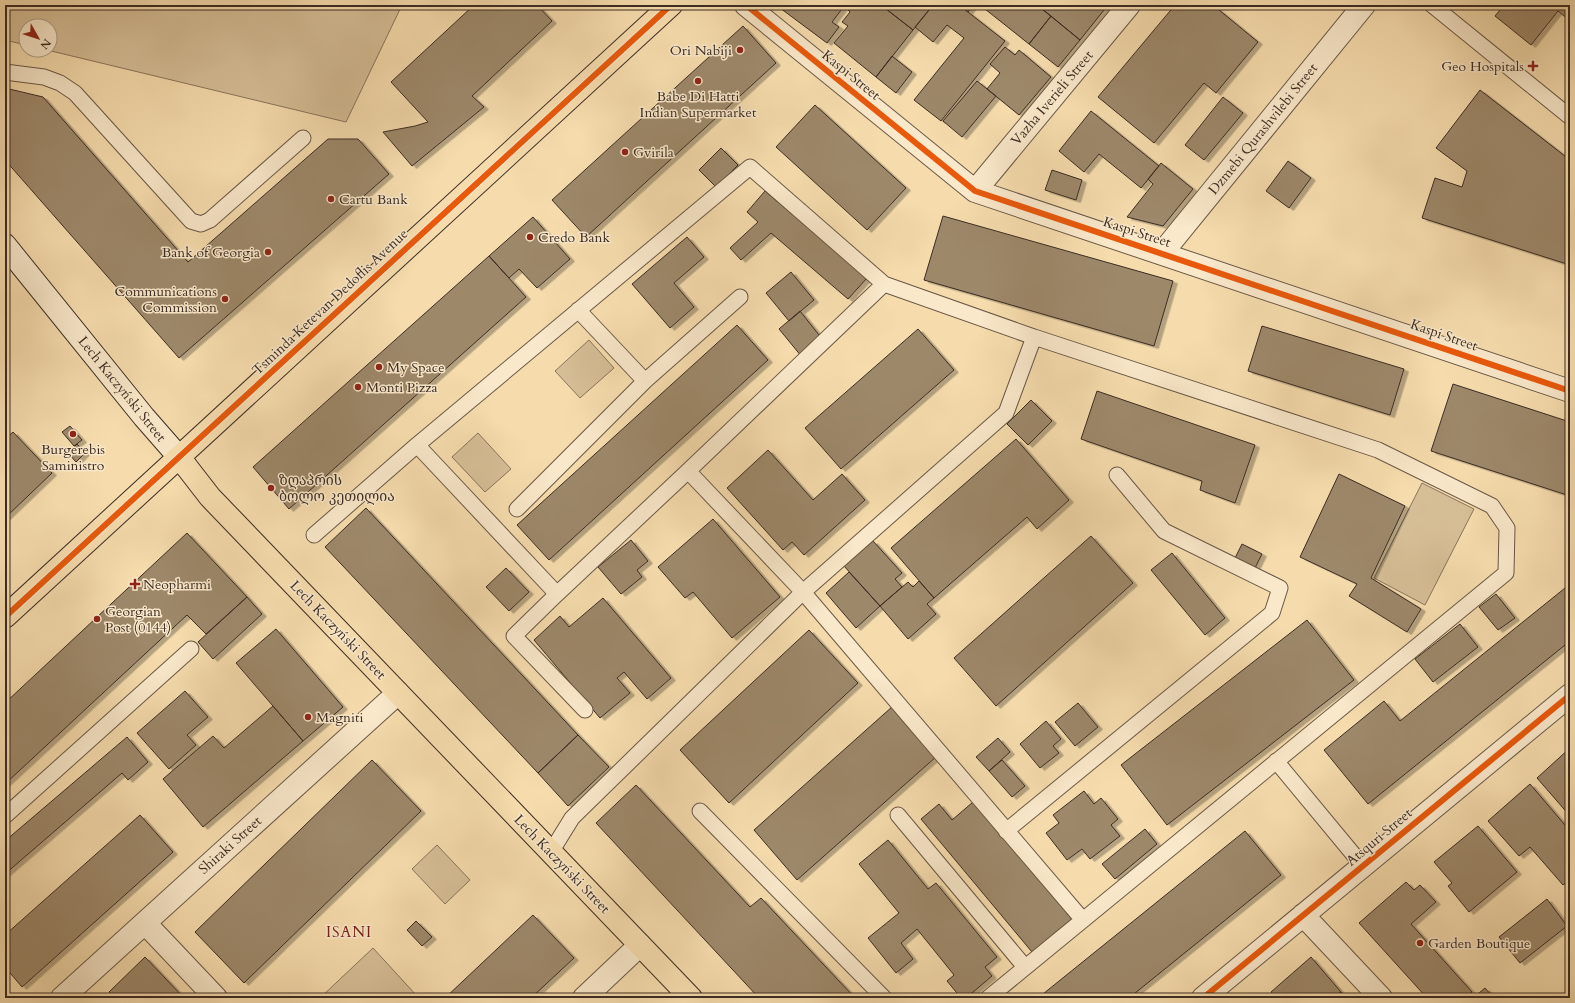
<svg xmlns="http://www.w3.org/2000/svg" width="1575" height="1003" font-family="Cardo,'Noto Serif Georgian',serif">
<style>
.green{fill:#d6be96;stroke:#89755c}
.building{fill:#9d886b;stroke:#3c2c23;filter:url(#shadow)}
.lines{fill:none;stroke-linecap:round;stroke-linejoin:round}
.lane-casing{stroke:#6a5846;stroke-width:17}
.street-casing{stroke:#6a5846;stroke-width:24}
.secondary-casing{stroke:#3c2c23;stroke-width:24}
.primary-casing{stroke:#3c2c23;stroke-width:24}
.lane{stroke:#f9e8ca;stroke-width:15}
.street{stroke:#f9e8ca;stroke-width:22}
.secondary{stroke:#f9e8ca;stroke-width:22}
.primary{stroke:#f6dcad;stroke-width:22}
.cycleway-casing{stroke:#f9e8ca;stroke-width:8}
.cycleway{stroke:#e8590c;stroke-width:6}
.poi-dot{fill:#8f2418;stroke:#f9e8ca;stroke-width:1.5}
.labels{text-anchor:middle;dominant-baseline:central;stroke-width:3;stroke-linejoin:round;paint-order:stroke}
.poi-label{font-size:14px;fill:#3c2c23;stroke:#f9e8ca;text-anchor:start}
.street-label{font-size:14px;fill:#3c2c23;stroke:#f9e8ca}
.neighbourhood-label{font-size:15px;letter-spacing:1px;fill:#7a1f14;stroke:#f9e8ca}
</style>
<defs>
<filter id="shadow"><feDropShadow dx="4.5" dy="2.5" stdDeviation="0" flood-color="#0004"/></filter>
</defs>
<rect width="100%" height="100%" fill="#f6dcad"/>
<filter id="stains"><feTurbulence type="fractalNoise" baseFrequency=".005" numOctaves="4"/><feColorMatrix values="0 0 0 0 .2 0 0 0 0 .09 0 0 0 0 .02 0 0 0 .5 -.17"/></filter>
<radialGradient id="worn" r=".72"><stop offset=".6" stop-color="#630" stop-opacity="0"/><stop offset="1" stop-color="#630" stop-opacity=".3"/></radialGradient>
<path class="green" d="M5 5H402L346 122 47 50H50V26H26V45L5 40Z
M589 340 614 368 580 398 555 371Z
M478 433 511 469 485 492 452 457Z
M1422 483 1474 509 1425 605 1374 578Z
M437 845 470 880 445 904 412 869Z
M373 948 417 996 415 998H320Z"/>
<path class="building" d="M474 5H537L552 21 472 96 484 107 412 166 383 132 415 126 428 122 391 82Z
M776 5H845L832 22 839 27 827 43Z
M845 5H881L913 30 876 77 834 43 848 26 842 22 850 12 844 6Z
M881 5H933L913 30Z
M933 5H959L1005 41 941 121 914 100 964 38 947 25 933 42 915 27Z
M959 5H973L968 12Z
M980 5H1037L1051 16 1029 44Z
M1037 5H1108L1080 40Z
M1175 5H1213L1258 42 1216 93 1204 83 1154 143 1098 97Z
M1504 5H1570V21L1558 11 1531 45 1495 16Z
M1051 16 1080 40 1058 67 1029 44Z
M743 26 776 63 586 237 552 200Z
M1005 47 1015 55 1019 50 1051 77 1019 115 987 89 1000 73 990 64Z
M892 56 912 72 896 93 876 77Z
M977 81 996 96 962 137 943 121Z
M5 88 43 97 188 262 328 139H358L389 174 179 358 5 160Z
M1480 90 1570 160V265L1422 218 1435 178 1462 187 1467 171 1436 148Z
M1223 97 1243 113 1204 160 1185 145Z
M815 105 906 188 867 230 776 147Z
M1091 111 1159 166 1141 188 1099 154 1084 172 1059 151Z
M721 148 738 165 716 187 699 170Z
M1288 161 1311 178 1289 208 1266 191Z
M1161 163 1193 189 1163 226 1127 217 1153 184 1148 179Z
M1052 170 1082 180 1076 200 1045 190Z
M765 191 867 278 848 299 771 233 741 260 730 248 758 222 747 212Z
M943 216 1173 281 1154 346 924 280Z
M533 217 570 259 537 288 519 269 509 278 489 256Z
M687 237 704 257 674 283 694 307 670 328 632 284Z
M489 256 526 297 289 509 253 467Z
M791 272 814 300 789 321 766 293Z
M800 311 823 340 802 357 779 329Z
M737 325 768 360 549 560 517 525Z
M1262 326 1404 369 1390 415 1248 371Z
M918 329 954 370 841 469 805 428Z
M1453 384 1570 422V496L1431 451Z
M1097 391 1255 445 1235 503 1200 490 1202 481 1081 439Z
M1031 400 1052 421 1028 445 1007 424Z
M70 426 82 440 74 446 62 432Z
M13 432 52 473 5 518V439Z
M1016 439 1069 500 1037 529 1027 517 934 598 891 548Z
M77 444 85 453 76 462 68 453Z
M768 450 813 500 842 474 865 500 804 555 792 542 783 550 727 488Z
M1339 474 1405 506 1371 578 1421 609 1407 632 1349 596 1357 584 1300 557Z
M366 508 578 735 538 773 325 547Z
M713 519 780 597 732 638 693 592 685 598 658 567Z
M187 533 247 597 206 634 187 615 5 784V703Z
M1091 536 1133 583 996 706 954 658Z
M631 540 648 561 637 570 642 577 621 594 598 567Z
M873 541 902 573 895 579 902 587 880 606 844 566Z
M1242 544 1262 554 1253 572 1233 562Z
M1172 553 1225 618 1205 635 1151 570Z
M506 568 529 592 509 611 486 587Z
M849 572 880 606 856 628 826 593Z
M919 581 934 598 927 604 936 614 908 639 880 606 908 582 913 587Z
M1570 584V641L1368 804 1324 750 1384 701 1400 721Z
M1496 594 1515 618 1498 630 1479 607Z
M247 597 262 614 213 659 198 642Z
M603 598 671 678 647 699 624 672 617 678 630 693 600 718 534 640 560 616 569 627Z
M1307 620 1354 680 1167 825 1121 765Z
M1460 624 1478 647 1433 682 1415 659Z
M276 629 343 707 303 741 236 663Z
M809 630 858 683 729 803 680 750Z
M185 691 208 717 187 735 196 745 169 769 137 733Z
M1078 703 1098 727 1075 746 1055 722Z
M273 706 303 741 203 827 163 779 213 736 224 748Z
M893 706 937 756 797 880 754 830Z
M1046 721 1061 739 1053 746 1059 753 1040 768 1020 744Z
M578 735 609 767 568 806 538 773Z
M127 737 148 762 128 780 122 773 5 874V841Z
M998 738 1010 752 989 771 976 757Z
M1570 748V816L1537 778Z
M372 760 421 811 244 983 195 932Z
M1002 760 1025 786 1012 797 989 771Z
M1530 784 1570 831V879L1563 885 1530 847 1519 856 1488 821Z
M636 785 750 907 761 898 855 998H759L596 823Z
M1084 791 1094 804 1101 798 1118 819 1111 825 1120 836 1090 859 1082 849 1067 860 1046 833 1059 823 1053 815Z
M973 802 1072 919 1032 952 921 819 939 804 952 820Z
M140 815 173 852 22 987 5 967V935Z
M1478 826 1517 872 1469 912 1448 886 1452 883 1434 862Z
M1145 829 1157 844 1115 879 1102 864Z
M1245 831 1281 875 1129 998H1038Z
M888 840 928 889 936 883 997 957 985 967 992 976 966 998H961L947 981 954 975 917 929 901 943 913 959 896 973 868 938 899 913 859 864Z
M1406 882 1414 890 1420 885 1436 902 1411 924 1472 992 1465 998H1427L1359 923Z
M1547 899 1567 926 1520 963 1499 937Z
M533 915 574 958 531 998H445Z
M416 921 432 937 422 946 407 930Z
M145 957 184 998H115L109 992Z
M1311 957 1341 992 1333 998H1277L1271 992Z
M1485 988 1494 998H1473Z
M1341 992 1346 998H1333Z"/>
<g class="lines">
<g class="lane-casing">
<path id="lane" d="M1432 5 1570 117
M5 72 44 77 60 83 75 93 191 221 201 224 210 220 303 138
M884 284 688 471 803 592 1083 920
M578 310 645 381
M417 445 557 594 688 471
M517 509 645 381 740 297
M314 535 417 445 750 167 884 284 1034 337 1378 450 1492 506 1507 528 1506 573 988 998
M557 594 514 636 585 710
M1276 761 1363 866
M700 811 884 998
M898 815 1025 967
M5 816 191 649
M1006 831 1272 613 1280 588 1164 531 1117 475
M551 852 572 818 803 592 1006 413 1034 337"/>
</g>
<g class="street-casing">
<path id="street" d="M746 5 975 191 1570 391
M975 191 1129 5
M1162 253 1364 5
M1303 915 1381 998
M145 923 216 998
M62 998 398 693
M584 998 640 945
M1203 998 1570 695"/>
</g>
<g class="secondary-casing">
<path id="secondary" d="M5 245 144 417 179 457"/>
</g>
<g class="primary-casing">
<path id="primary" d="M179 457 210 497 691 998
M5 617 671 5"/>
</g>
<use href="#lane" class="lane"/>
<use href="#street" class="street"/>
<use href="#secondary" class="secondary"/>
<use href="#primary" class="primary"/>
<g class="cycleway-casing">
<path id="cycleway" d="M746 5 975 191 1570 391
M5 617 671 5
M1203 998 1570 695"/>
</g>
<use href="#cycleway" class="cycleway"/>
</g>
<g class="poi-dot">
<circle cx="740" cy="50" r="4"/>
<path d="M1531 60h4v4h4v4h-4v4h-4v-4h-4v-4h4z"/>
<circle cx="698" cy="81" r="4"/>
<circle cx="625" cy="152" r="4"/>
<circle cx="331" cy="199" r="4"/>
<circle cx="530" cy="237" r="4"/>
<circle cx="268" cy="252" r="4"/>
<circle cx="225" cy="299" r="4"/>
<circle cx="379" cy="367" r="4"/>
<circle cx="358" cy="387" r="4"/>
<circle cx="73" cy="434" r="4"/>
<circle cx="271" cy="488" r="4"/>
<path d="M133 578h4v4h4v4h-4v4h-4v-4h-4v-4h4z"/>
<circle cx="97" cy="619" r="4"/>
<circle cx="308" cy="717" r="4"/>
<circle cx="1420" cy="943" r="4"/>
</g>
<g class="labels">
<g class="poi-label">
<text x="732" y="50" text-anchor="end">Ori Nabiji</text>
<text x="1524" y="66" text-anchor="end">Geo Hospitals</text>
<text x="698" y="96" text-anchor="middle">Babe Di Hatti<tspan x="698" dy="16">Indian Supermarket</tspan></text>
<text x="633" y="152">Gvirila</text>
<text x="339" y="199">Cartu Bank</text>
<text x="538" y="237">Credo Bank</text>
<text x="260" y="252" text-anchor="end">Bank of Georgia</text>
<text x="217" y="291" text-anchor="end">Communications<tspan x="217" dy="16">Commission</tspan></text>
<text x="387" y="367">My Space</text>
<text x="366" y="387">Monti Pizza</text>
<text x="73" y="449" text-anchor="middle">Burgerebis<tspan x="73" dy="16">Saministro</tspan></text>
<text x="279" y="480">ზღაპრის<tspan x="279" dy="16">ბოლო კეთილია</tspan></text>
<text x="143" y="584">Neopharmi</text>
<text x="105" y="611">Georgian<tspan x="105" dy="16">Post (0144)</tspan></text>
<text x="316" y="717">Magniti</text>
<text x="1428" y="943">Garden Boutique</text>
</g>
<g class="street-label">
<text transform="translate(851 75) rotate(39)">Kaspi Street</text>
<text transform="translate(1052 98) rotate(-50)">Vazha Iverieli Street</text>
<text transform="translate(1263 129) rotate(-51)">Dzmebi Qurashvilebi Street</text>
<text transform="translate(1137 232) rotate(18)">Kaspi Street</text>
<text transform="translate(330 302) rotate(-43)">Tsminda Ketevan Dedoflis Avenue</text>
<text transform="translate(1444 335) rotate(19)">Kaspi Street</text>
<text transform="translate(122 389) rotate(51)">Lech Kaczyński Street</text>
<text transform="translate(338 630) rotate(46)">Lech Kaczyński Street</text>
<text transform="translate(1379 837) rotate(-40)">Atsquri Street</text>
<text transform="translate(230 845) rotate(-42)">Shiraki Street</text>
<text transform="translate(562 864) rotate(46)">Lech Kaczyński Street</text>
</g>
<g class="neighbourhood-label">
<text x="349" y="932">ISANI</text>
</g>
</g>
<rect width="1575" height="1003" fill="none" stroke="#f6dcad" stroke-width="20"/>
<rect x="6" y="6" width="1563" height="991" fill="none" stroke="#3c2c23" stroke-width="2"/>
<rect x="10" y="10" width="1555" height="983" fill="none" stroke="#3c2c23"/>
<g transform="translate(38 38) rotate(129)"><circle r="19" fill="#f9e8ca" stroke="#ad9d87"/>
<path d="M0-3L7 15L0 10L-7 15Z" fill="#8f2418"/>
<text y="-6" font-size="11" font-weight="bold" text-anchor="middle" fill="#3c2c23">N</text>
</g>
<rect width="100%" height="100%" filter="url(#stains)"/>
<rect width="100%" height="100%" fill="url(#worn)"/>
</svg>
